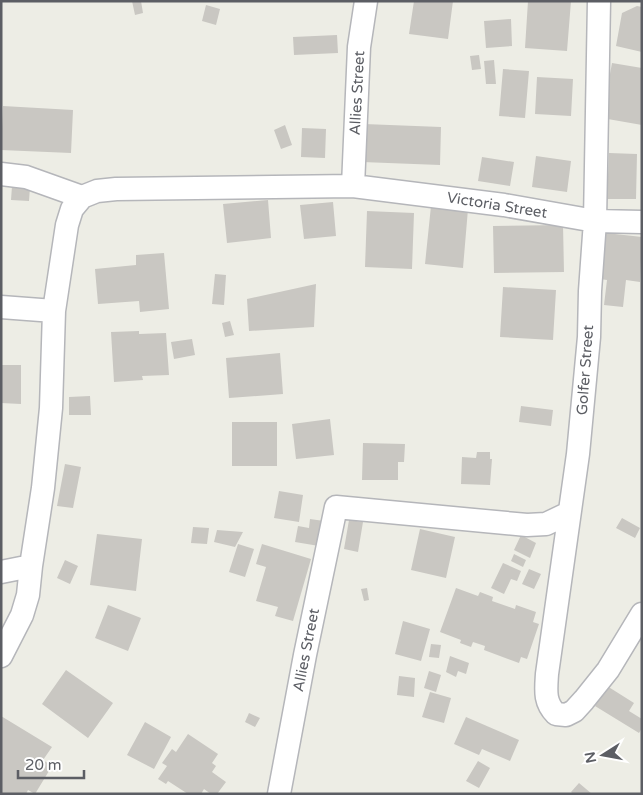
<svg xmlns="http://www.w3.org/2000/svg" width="643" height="795" font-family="'Varela Round',sans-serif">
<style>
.building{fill:#c9c7c2}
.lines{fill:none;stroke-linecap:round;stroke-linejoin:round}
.street-casing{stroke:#b5b6ba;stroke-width:25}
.street{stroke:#fff;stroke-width:22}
.labels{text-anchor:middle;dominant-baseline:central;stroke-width:4;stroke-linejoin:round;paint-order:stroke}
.street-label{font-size:15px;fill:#5c5e64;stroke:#fff}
</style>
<rect width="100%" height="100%" fill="#edede5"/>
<path class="building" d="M132 1H141L143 13 135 15Z
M414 1H453L448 39 409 34Z
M528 1H571L567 51 525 48Z
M206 5 220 9 216 25 202 21Z
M637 6 642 7V52L616 46 622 13Z
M511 19 512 46 486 48 484 21Z
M337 35 338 53 294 55 293 37Z
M479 55 481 69 472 70 470 56Z
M494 60 496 84H486L484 61Z
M612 63 642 68V125L602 118Z
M503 69 529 71 525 118 499 116Z
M537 77 573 79 571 116 535 114Z
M3 106 73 110 71 153 1 150Z
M364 124 441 127 440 165 362 162Z
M285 125 292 145 281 149 274 130Z
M302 128 326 129 325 158 301 157Z
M609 153 637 154 636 199H607Z
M536 156 571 161 567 192 532 187Z
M482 157 514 162 510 186 478 181Z
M12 186 30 187 29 201 11 200Z
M268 200 271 238 227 243 223 204Z
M333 202 336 236 304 239 300 205Z
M431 206 468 209 463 268 425 264Z
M367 211 414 213 412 269 365 267Z
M563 225 564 272 494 273 493 226Z
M606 233 642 237 640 282 626 280 623 307 604 305 607 280 600 279Z
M164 253 169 309 140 312 139 301 98 304 95 269 136 265V255Z
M215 274 226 275 224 305 212 304Z
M316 284 314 327 249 331 247 299Z
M503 287 556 290 553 340 500 337Z
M230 321 234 335 225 337 222 323Z
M139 331V334L166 333 169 375 142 376 143 380 114 382 111 332Z
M192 339 195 355 174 359 171 342Z
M280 353 283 394 229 398 226 358Z
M1 365H21V404L1 403Z
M90 396 91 415H69V397Z
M521 406 553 410 551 426 519 422Z
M330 419 334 455 296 459 292 424Z
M232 422H277V466H232Z
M363 443 405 444 404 462H398V480H362Z
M477 452H490V459H492L490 485 461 484 462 457 476 458Z
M65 464 81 467 73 508 57 506Z
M279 491 303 495 299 522 274 518Z
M622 518 640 528 635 538 616 528Z
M310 519 324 521 319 546 295 542 298 526 309 528Z
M349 520 363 522 358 552 344 549Z
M193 527 209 528 207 544 191 543Z
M420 529 455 537 446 578 411 570Z
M217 530 243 532 235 547 214 542Z
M97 534 142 539 136 591 90 585Z
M521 535 536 543 530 558 514 550Z
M238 544 254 549 245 577 229 572Z
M262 544 311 559 293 621 275 616 278 607 256 601 266 567 256 564Z
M514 554 526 560 523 567 511 561Z
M65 560 78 566 70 584 57 578Z
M503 563 521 571 517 581 511 579 504 594 491 588Z
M529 569 541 574 534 589 522 584Z
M367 588 369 600 364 601 361 589Z
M456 588 478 596 480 592 493 597 492 601 515 609 516 605 536 612 533 622 539 624 527 659 521 657 519 663 484 650 485 646 473 642 471 647 460 643 461 640 440 632Z
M108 605 141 618 128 651 95 638Z
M403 621 430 629 421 661 395 654Z
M431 644 441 645 439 658 429 657Z
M450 656 469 663 466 674 458 671 456 677 446 672Z
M66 670 113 703 88 738 42 704Z
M429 671 441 675 436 692 424 688Z
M399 676 415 678 414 697 397 695Z
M607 686 634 703 629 711 642 719V728L639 733 595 706Z
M430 692 451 698 444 723 422 717Z
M249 713 260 718 255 727 245 722Z
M1 716 52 747 43 760 52 766 35 794 28 790 26 794H1Z
M466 717 519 740 510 761 482 749 479 755 454 744Z
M145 722 171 737 154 769 127 755Z
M188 734 218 754 212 763 216 766 212 772 226 782 217 794H211L204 789 201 794H188L168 781 166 784 158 779 167 766 162 763 172 749 176 752Z
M478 761 490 768 479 788 466 781Z
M579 783 592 794H573L571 792Z"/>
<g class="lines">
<g class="street-casing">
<path id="street" d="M599 1 595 221 590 291 589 337 578 454 547 674C546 690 544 702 556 714L566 715 574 711 584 700 608 670 642 614
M1 174 26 177 82 197
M353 186 359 47 366 1
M1 307 54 311
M1 572 31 566 43 488 51 408 54 311 67 225 72 209 82 197 97 191 116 189 353 186 504 205 595 221 642 222
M1 656 22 615 28 595 31 566
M279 794 305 655 336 507 527 525 546 524 569 513"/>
</g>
<use href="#street" class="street"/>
</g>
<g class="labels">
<g class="street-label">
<text transform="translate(357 93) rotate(-87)">Allies Street</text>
<text transform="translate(497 205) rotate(9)">Victoria Street</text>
<text transform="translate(585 370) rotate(-86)">Golfer Street</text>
<text transform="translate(306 650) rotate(-79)">Allies Street</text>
</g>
</g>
<rect width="643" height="795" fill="none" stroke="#5c5e64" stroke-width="5"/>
<g transform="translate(603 755) rotate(259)" stroke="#ffffff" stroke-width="4" paint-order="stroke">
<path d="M0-4L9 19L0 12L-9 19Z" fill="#5c5e64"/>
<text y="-8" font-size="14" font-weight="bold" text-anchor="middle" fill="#5c5e64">N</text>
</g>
<path d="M18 770v8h66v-8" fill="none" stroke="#5c5e64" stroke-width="2.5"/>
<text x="25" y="770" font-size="15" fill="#5c5e64" stroke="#ffffff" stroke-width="4" paint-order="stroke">20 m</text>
</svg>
